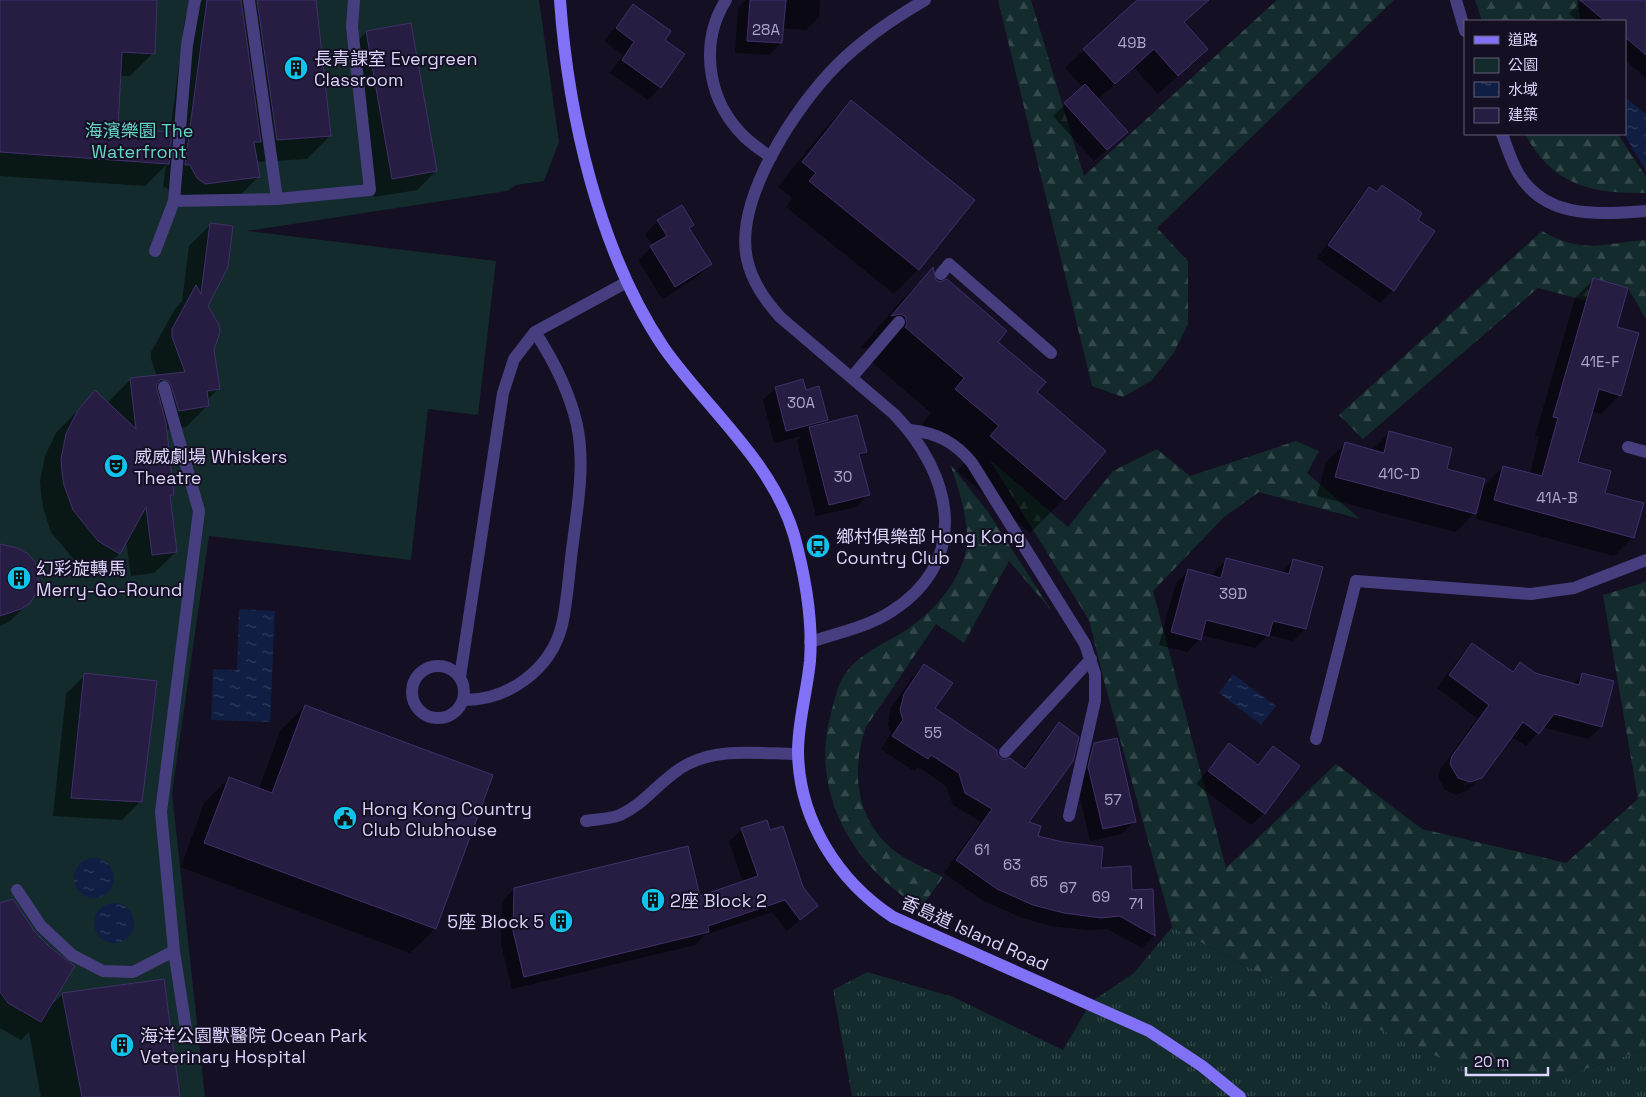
<svg xmlns="http://www.w3.org/2000/svg" width="1646" height="1097" font-family="'Space Grotesk','Noto Sans TC',sans-serif">
<style>
.grass{fill:url(#grass-tufts)}
.forest{fill:url(#forest-firs)}
.park{fill:#132b2c}
.water{fill:url(#water-ripples)}
.shadow{fill:#0007;fill-rule:evenodd}
.building{fill:#271d42;stroke:#41306c}
.lines{fill:none;stroke-linecap:round;stroke-linejoin:round}
.lane{stroke:#463e7e;stroke-width:12}
.street{stroke:#463e7e;stroke-width:12}
.secondary{stroke:#8071f6;stroke-width:12}
.labels{text-anchor:middle;dominant-baseline:central;stroke-width:4;stroke-linejoin:round;paint-order:stroke}
.number-label{font-size:15px;fill:#afa6ce}
.poi-label{font-size:18px;fill:#dcd4fc;stroke:#140f22;text-anchor:start}
.park-label{font-size:18px;fill:#64d7c4;stroke:#140f22}
.street-label{font-size:18px;fill:#dcd4fc;stroke:#140f22}
</style>
<defs>
<pattern id="grass-tufts" width="24" height="20" patternUnits="userSpaceOnUse" patternTransform="scale(1.25)"><rect width="24" height="20" fill="#132b2c"/><path d="M3 7l-1-3M5 7V3M7 7l1-3M15 17l-1-3M17 17v-4M19 17l1-3" fill="none" stroke="#35494c"/></pattern>
<pattern id="forest-firs" width="22" height="20" patternUnits="userSpaceOnUse" patternTransform="scale(1.25)"><rect width="22" height="20" fill="#132b2c"/><path d="M5 1l3.5 6h-7zM16 11l3.5 6h-7z" fill="#35494c"/></pattern>
<pattern id="water-ripples" width="26" height="14" patternUnits="userSpaceOnUse" patternTransform="scale(1.25)"><rect width="26" height="14" fill="#0f1e42"/><path d="M2 4q2-2 4 0t4 0M15 11q2-2 4 0t4 0" fill="none" stroke="#313e5e"/></pattern>
</defs>
<rect width="100%" height="100%" fill="#140f22"/>
<path class="grass" d="M1172 927 1242 964 1558 1078 1646 1049V1097L852 1096 833 990 867 972 953 997 1063 1050 1091 1002 1134 973Z"/>
<path class="forest" d="M998 0H1031L1084 176 1277 0H1394L1157 228 1188 261V324L1173 354 1151 381 1123 397 1092 386Z
M1475 0H1577L1581 21H1482Z
M1525 134H1618L1646 177V193C1592 194 1552 185 1525 134Z
M1542 231C1584 255 1602 243 1646 240V319L1628 288 1594 278 1587 301 1538 288 1363 439 1339 415Z
M1296 441 1319 451 1307 473 1360 519 1259 492 1224 517 1153 591 1226 868 1336 764 1422 829 1566 863 1638 799 1603 595 1646 582V1049L1558 1078 1453 1064 1242 964 1172 927 1104 681 1089 620 989 459 1068 527 1113 471 1157 449 1190 476Z
M950 464 988 512 1051 610 1009 561 964 643 936 624 866 727C849 775 857 829 905 858 917 865 931 871 943 877L921 908C853 867 809 793 831 713 835 699 837 686 845 674 860 653 882 645 903 632 933 613 964 579 967 542 968 517 958 487 950 464Z"/>
<path class="park" d="M0 0H539L559 142 544 181 516 185 507 191 247 231 496 261 478 415 428 409 411 560 209 536 172 793 205 1097H0Z"/>
<path class="water" d="M1625 97 1646 114V171L1624 134Z
M239 609 275 611 270 722 211 720 213 669 237 670Z
M1233 674 1276 706 1261 725 1219 693Z
M74 878a20 20 0 1 1 40 0a20 20 0 1 1-40 0Z
M94 923a20 20 0 1 1 40 0a20 20 0 1 1-40 0Z"/>
<path class="shadow" d="M0 0H156L153 53 130 76H119L117 130 170 134 185 17 203 0H315L330 136 307 159 256 162 258 177 236 200 174 201 167 188 163 187 166 165 145 186 0 176Z
M746 0H820L819 17 806 30 782 28 781 43 769 55 735 53 738 8Z
M1139 0H1210L1183 23 1207 49 1158 94 1134 67 1097 100 1113 144 1094 161 1053 116 1083 88 1065 68Z
M1582 0H1646V78L1625 60V21H1578L1569 14Z
M633 6 663 40 683 55 660 87 648 100 610 73 623 55 604 41Z
M366 32 436 171 417 190 374 197 348 51Z
M851 102 918 269 894 294 786 207 792 198 778 187 826 127Z
M1382 187 1416 220 1433 231 1393 290 1380 303 1317 258 1357 201 1369 188 1376 193Z
M681 206 693 225 688 230 710 264 697 277 662 299 638 260 653 246 645 234 658 221Z
M210 225 207 306 219 388 207 400 208 405 186 427 165 430 173 494 170 498 176 552 154 573 131 576 126 540 119 554 97 575 76 562 51 532 43 507 41 494 40 481 45 456 56 433 95 392 109 406V401L130 380 157 376 151 359V352L175 309 182 301 189 246Z
M932 270 934 281 996 342 1035 392 1105 451 1064 499 1030 533 957 471 966 461 922 424 931 413 872 362 871 350 865 348 860 349 899 303Z
M1594 279 1615 328 1620 395 1601 414 1591 411 1576 463 1604 494 1633 537 1614 556 1476 519 1478 510 1456 532 1317 496 1326 462 1345 444 1371 451 1390 432 1445 470 1481 489 1503 467 1530 474 1539 437 1535 436 1575 298Z
M776 388 805 391 826 420 821 426 865 452 859 458 868 494 856 507 816 516 797 441 802 436 774 443 763 400Z
M0 548 34 563 37 572 35 593 29 602 10 621 0 626Z
M1227 559 1281 573 1293 560 1305 629 1293 641 1268 635 1255 648 1201 635 1200 639 1187 652 1159 645 1176 583 1188 571 1213 577 1214 572Z
M1472 644 1511 673 1520 664 1535 674 1573 684 1583 674 1601 727 1588 739 1543 727 1526 746 1511 736 1481 777 1463 784 1464 786 1477 781 1468 790 1456 795 1445 790 1438 777 1440 770 1477 718 1437 688 1460 657Z
M924 665 933 709 1002 761 1023 769 1046 737 1059 724 1027 823 1037 837 1099 869 1131 892 1151 891 1154 936 1142 948 1107 929 1087 930 1051 926 1020 917 984 901 944 873 981 822 953 805 946 786 918 767 914 771 881 749 891 733 888 724 891 708 912 678ZM1115 912 1142 927V930L1114 914Z
M85 675 141 801 122 820 53 816 66 694Z
M305 706 435 929 410 953 181 867 204 803 229 778 259 789 280 731Z
M1094 744 1135 821 1122 834 1090 841 1076 780 1082 757Z
M1229 745 1256 765 1273 748 1264 813 1251 825 1196 784Z
M742 829 769 832 802 887 816 906 787 931 772 912 705 935 695 945 512 989 501 944 502 902 514 889 699 897 743 882 729 842Z
M0 905 48 1008 62 995 163 980 179 1097H41L29 1032 21 1040 0 1028Z"/>
<path class="building" d="M0 0H157L155 54 122 52 118 128 172 132 169 164 0 152Z
M207 0H241L261 142H254L260 177 205 184 197 178 190 165H185Z
M257 0H316L331 136 277 140Z
M750 0H786L782 43 747 41Z
M1137 0H1209L1184 22 1208 49 1178 76 1154 49 1115 84 1083 49Z
M1580 0H1646V55L1625 37V21H1605Z
M633 4 671 31 665 40 685 54 661 88 622 60 634 42 616 28Z
M411 23 437 171 392 179 366 31Z
M1085 84 1128 132 1107 150 1064 103Z
M851 100 975 200 919 270 809 181 816 173 802 162Z
M1382 185 1422 213 1418 220 1435 231 1394 291 1328 245 1369 187 1377 192Z
M682 205 694 225 689 228 712 264 675 287 650 246 667 236 657 220Z
M210 223 233 226 228 267 208 306 219 325 220 332 214 350 220 389 207 391 209 406 179 411 170 382 161 379 156 385 166 423 174 495H170L177 552 152 555 146 507 120 554 98 541 73 510 64 485 62 472 61 459 66 434 78 410 95 390 136 429 130 378 185 372 172 337V329L196 285 201 294Z
M933 267 936 280 940 282 947 279 1007 331 998 342 1046 382 1037 392 1106 451 1065 500 990 436 999 426 955 389 964 378 905 327 907 323 905 316 900 314 891 316Z
M1593 278 1628 288 1617 327 1639 333 1621 396 1599 389 1578 462 1611 471 1605 493 1644 503 1634 538 1494 500 1503 466 1542 476 1558 418 1553 417Z
M803 379 806 390 819 386 828 420 786 431 775 387Z
M857 415 867 452 859 454 870 495 829 505 809 427Z
M1389 431 1452 448 1447 469 1485 479 1476 514 1335 477 1345 442 1384 453Z
M0 544 18 548 28 554 35 562 39 583 36 593 30 603 21 609 0 616Z
M1226 558 1289 574 1293 559 1323 567 1306 629 1273 621 1269 636 1206 620 1201 640 1171 632 1188 569 1221 578Z
M1472 643 1513 672 1520 662 1535 673 1579 685 1582 673 1614 681 1602 727 1554 714 1539 734 1523 722 1482 778 1470 782 1458 778 1450 764 1452 756 1489 705 1449 675Z
M924 664 953 683 935 708 997 750V755L1003 760 1010 758 1025 769 1059 722 1079 737 1073 761 1029 822 1041 826 1038 836 1063 842 1103 847 1101 868 1131 866 1132 890 1153 889 1155 936 1120 916 1101 918 1064 913 1033 905 997 889 956 860 992 809 965 793 959 773 931 755 928 759 892 736 903 720 900 710 904 694Z
M84 673 157 681 142 802 71 798Z
M305 705 493 775 436 929 204 843 229 777 272 793Z
M1117 738 1136 822 1103 829 1088 767 1094 743Z
M1229 743 1258 765 1273 746 1300 766 1265 814 1208 771Z
M767 820 770 830 783 826 803 887 818 906 800 920 785 900 708 926 709 932 524 977 513 931 514 888 688 846 700 896 758 876 741 828Z
M13 899 35 932 51 948 75 966 41 1022 8 1003 0 992V903Z
M164 979 180 1097H82L62 993Z"/>
<g class="lines">
<path class="lane" d="M249 0 277 199
M726 0C700 41 707 95 738 130 747 141 759 149 771 157
M174 201 277 199 370 190 352 27 354 0
M155 251 174 201 187 45 195 0
M941 274 949 264 1051 353
M852 377 899 322
M164 387 199 511 161 812 174 951 186 1029
M910 430C937 433 955 442 972 463L1085 644 1095 674V701L1069 816
M1628 447 1646 452
M412 692a26 26 0 1 1 52 0a26 26 0 1 1-52 0Z
M460 677 503 393 514 359 535 332 627 282
M463 700C507 701 551 670 562 625 568 599 569 569 573 542 578 503 585 464 577 425 569 390 554 361 535 332
M1316 739 1356 581 1531 594 1574 588 1646 560
M1005 752 1091 659
M586 821C597 819 610 819 620 815 647 803 662 777 688 764 720 747 763 754 798 754
M17 890 41 926 72 955 103 971 133 972 174 951"/>
<path class="street" d="M1456 0 1465 31
M1502 134C1507 147 1511 161 1518 173 1546 220 1599 214 1646 211
M810 642C837 633 868 627 892 611 972 559 952 474 894 414L780 317C765 300 752 282 747 259 734 199 796 106 837 65 862 40 894 18 925 0"/>
<path class="secondary" d="M560 0C568 115 599 252 664 348 707 409 772 461 794 535 805 575 813 620 810 661 807 692 798 721 798 752 799 820 838 881 893 917L1149 1031 1202 1066 1240 1097"/>
</g>
<defs>
<g id="building-disc" transform="scale(1.25)"><circle r="9.5" fill="#10c3ec" stroke="#140f22"/><path d="M-4-6H4V6H1V3H-1V6H-4ZM-2.5-4.3h1.7v1.8h-1.7ZM.8-4.3h1.7v1.8H.8ZM-2.5-1h1.7V.8h-1.7ZM.8-1h1.7V.8H.8Z" fill="#111"/></g>
<g id="theatre-disc" transform="scale(1.25)"><circle r="9.5" fill="#10c3ec" stroke="#140f22"/><path d="M-5-5.5Q0-4 5-5.5V0Q5 5 0 6Q-5 5-5 0ZM-3.3-2.5H-1v1.5H-3.3ZM1-2.5H3.3v1.5H1ZM-2.8 1Q0 5.5 2.8 1Z" fill="#111"/></g>
<g id="bus-disc" transform="scale(1.25)"><circle r="9.5" fill="#10c3ec" stroke="#140f22"/><path d="M-5-6H5V4H4V6H2V4H-2V6H-4V4H-5ZM-3.5-4V0h7V-4ZM-3.5 1.2v1.5H-2V1.2ZM2 1.2v1.5H3.5V1.2Z" fill="#111"/></g>
<g id="civic-disc" transform="scale(1.25)"><circle r="9.5" fill="#10c3ec" stroke="#140f22"/><path d="M-.6-6.5H3V-4.5H.6V-3L4-1V1h2V6H-6V1h2V-1L-.6-3ZM-1.2 2.5V6h2.4V2.5Z" fill="#111"/></g>
</defs>
<g fill-rule="evenodd">
<use href="#building-disc" x="296" y="68"/>
<use href="#theatre-disc" x="116" y="466"/>
<use href="#bus-disc" x="818" y="546"/>
<use href="#building-disc" x="19" y="578"/>
<use href="#civic-disc" x="345" y="818"/>
<use href="#building-disc" x="653" y="900"/>
<use href="#building-disc" x="561" y="921"/>
<use href="#building-disc" x="122" y="1045"/>
</g>
<g class="labels">
<g class="number-label">
<text x="766" y="29">28A</text>
<text x="1132" y="42">49B</text>
<text x="1600" y="361">41E-F</text>
<text x="801" y="402">30A</text>
<text x="1399" y="473">41C-D</text>
<text x="843" y="476">30</text>
<text x="1557" y="497">41A-B</text>
<text x="1233" y="593">39D</text>
<text x="933" y="732">55</text>
<text x="1113" y="799">57</text>
<text x="982" y="849">61</text>
<text x="1012" y="864">63</text>
<text x="1039" y="881">65</text>
<text x="1068" y="887">67</text>
<text x="1101" y="896">69</text>
<text x="1136" y="903">71</text>
</g>
<g class="poi-label">
<text x="314" y="58">長青課室 Evergreen<tspan x="314" dy="21">Classroom</tspan></text>
<text x="134" y="456">威威劇場 Whiskers<tspan x="134" dy="21">Theatre</tspan></text>
<text x="836" y="536">鄉村俱樂部 Hong Kong<tspan x="836" dy="21">Country Club</tspan></text>
<text x="36" y="568">幻彩旋轉馬<tspan x="36" dy="21">Merry-Go-Round</tspan></text>
<text x="362" y="808">Hong Kong Country<tspan x="362" dy="21">Club Clubhouse</tspan></text>
<text x="670" y="900">2座 Block 2</text>
<text x="544" y="921" text-anchor="end">5座 Block 5</text>
<text x="140" y="1035">海洋公園獸醫院 Ocean Park<tspan x="140" dy="21">Veterinary Hospital</tspan></text>
</g>
<g class="park-label">
<text x="139" y="130">海濱樂園 The<tspan x="139" dy="21">Waterfront</tspan></text>
</g>
<g class="street-label">
<text transform="translate(975 933) rotate(24)">香島道 Island Road</text>
</g>
</g>
<rect x="1464" y="20" width="162" height="115" fill="#140f22" stroke="#645e79"/>
<rect x="1474" y="36" width="25" height="8" fill="#8071f6" stroke="#645e79"/>
<text x="1508" y="45" font-size="15" fill="#dcd4fc">道路</text>
<rect x="1474" y="58" width="25" height="15" fill="#132b2c" stroke="#645e79"/>
<text x="1508" y="70" font-size="15" fill="#dcd4fc">公園</text>
<rect x="1474" y="82" width="25" height="15" fill="url(#water-ripples)" stroke="#645e79"/>
<text x="1508" y="95" font-size="15" fill="#dcd4fc">水域</text>
<rect x="1474" y="108" width="25" height="15" fill="#271d42" stroke="#645e79"/>
<text x="1508" y="120" font-size="15" fill="#dcd4fc">建築</text>
<path d="M1466 1067v8h82v-8" fill="none" stroke="#dcd4fc" stroke-width="2.5"/>
<text x="1474" y="1067" font-size="15" fill="#dcd4fc" stroke="#140f22" stroke-width="4" paint-order="stroke">20 m</text>
</svg>
